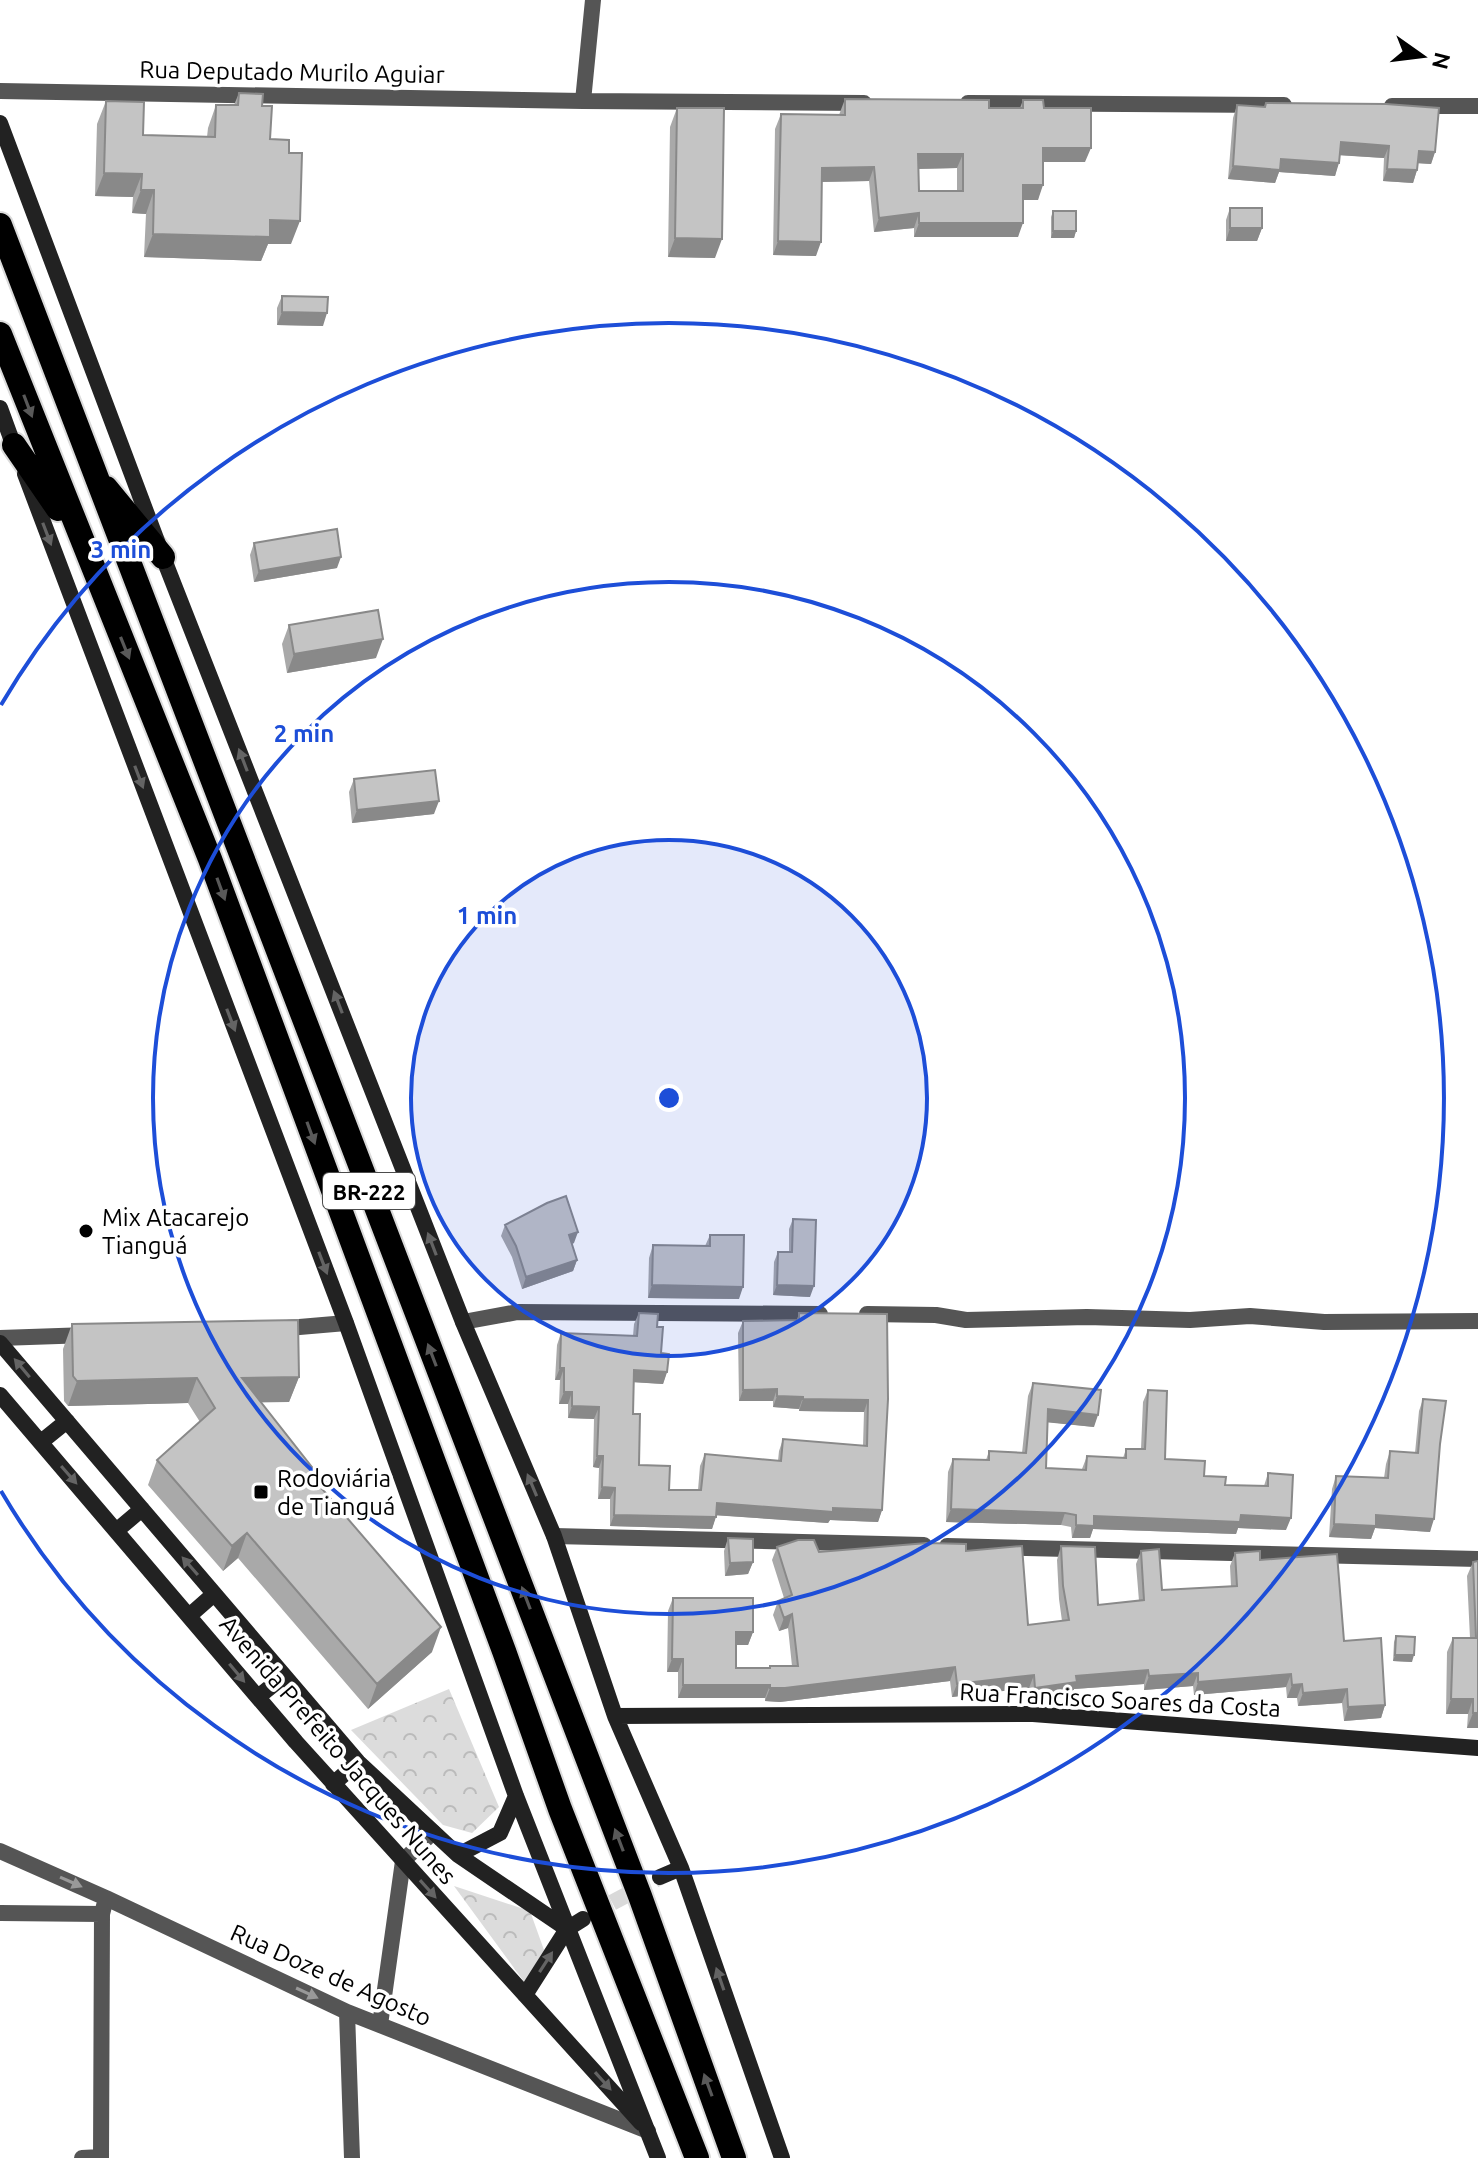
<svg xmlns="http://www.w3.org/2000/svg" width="1478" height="2158" viewBox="0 0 1478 2158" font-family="Ubuntu,sans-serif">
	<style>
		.park { fill: url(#park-crowns) }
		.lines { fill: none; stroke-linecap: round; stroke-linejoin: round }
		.secondary-tunnel { stroke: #d9d9d9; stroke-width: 16; stroke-dasharray: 16 8; stroke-linecap: butt }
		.highway-casing { stroke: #dbdbdb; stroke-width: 28 }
		.street { stroke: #555; stroke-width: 16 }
		.secondary { stroke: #222; stroke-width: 16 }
		.highway { stroke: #000; stroke-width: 24 }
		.wall { fill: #a9a9a9; fill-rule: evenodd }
		.shaded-wall { fill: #898989 }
		.building { fill: #c4c4c4; stroke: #898989; stroke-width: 2; fill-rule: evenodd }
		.oneway { fill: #595959 }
		.oneway2 { fill: #646464 }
		.oneway3 { fill: #999 }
		.ring { fill: none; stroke: #1d4ed8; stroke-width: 4 }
		.poi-dot { fill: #000; stroke: #fff; stroke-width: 3 }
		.labels { text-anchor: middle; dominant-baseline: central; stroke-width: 7; stroke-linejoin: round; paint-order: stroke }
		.shield { fill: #fff; stroke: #4c4c4c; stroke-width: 2 }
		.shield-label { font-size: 22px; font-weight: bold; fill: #000 }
		.street-label { font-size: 24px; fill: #000; stroke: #fff }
		.poi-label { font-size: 24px; fill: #000; stroke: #fff; text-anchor: start }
		.centre { fill: #1d4ed8; stroke: #fff; stroke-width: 4 }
		.ring-label { font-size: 24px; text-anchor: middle; font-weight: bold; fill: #1d4ed8; stroke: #fff; stroke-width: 7; stroke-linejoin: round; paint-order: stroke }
	</style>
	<defs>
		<pattern id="park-crowns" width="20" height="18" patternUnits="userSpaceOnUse" patternTransform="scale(2)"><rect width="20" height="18" fill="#dcdcdc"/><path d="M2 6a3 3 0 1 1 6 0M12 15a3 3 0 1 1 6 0" fill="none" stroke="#bbb"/></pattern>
	</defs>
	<rect width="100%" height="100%" fill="#fff"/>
	<!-- park -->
	<path class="park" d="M449,1689L499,1807L472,1833L443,1825L351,1730Z
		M454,1886L530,1911L544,1950L525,1983Z"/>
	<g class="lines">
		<!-- secondary-tunnel -->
		<path class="secondary-tunnel" d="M591,1914L660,1877"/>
		<!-- highway casing -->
		<g class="highway-casing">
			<path id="highway" d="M0,225L640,1896L734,2158
				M0,334L210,859L504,1651L560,1809L697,2158
				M14,445L58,509
				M106,488L163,557"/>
		</g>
		<!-- street -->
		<path class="street" d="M0,91L583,101L864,103
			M583,101L593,0
			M968,103L1284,105
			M1392,106H1478
			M867,1314L936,1315L966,1320L1087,1317L1190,1320L1250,1316L1324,1322L1478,1321
			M463,1322L518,1312L820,1314
			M276,1329L346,1323
			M0,1338L88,1335
			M554,1536L924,1545
			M947,1546L1478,1559
			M0,1851L106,1898L347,2012L648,2131
			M0,1913L102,1914
			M347,2012L352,2158
			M380,2025L403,1861L433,1832
			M82,2158L101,2157
			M101,2158L102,1914L106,1898"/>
		<!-- secondary -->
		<path class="secondary" d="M0,123L163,557L463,1322L554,1536L615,1716L681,1868L782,2158
			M0,408L16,452
			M25,474L346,1323L516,1796L658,2158
			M0,1343L358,1762L458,1855L567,1929
			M0,1395L296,1742L641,2123
			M41,1442L67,1421
			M116,1531L142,1509
			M189,1616L214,1594
			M258,1697L284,1676
			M615,1716L1033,1714L1478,1748
			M333,1784L358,1762
			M458,1855L500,1833L516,1796
			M660,1877L681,1868
			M525,1995L567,1929L583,1919"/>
		<!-- highway -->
		<use href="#highway" class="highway"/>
	</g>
	<!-- wall -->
	<path class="wall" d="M239,93L262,106L270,139L291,244H268L261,261L144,257L146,214L132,213L133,197L95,196L97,124L106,101L143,135L207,137L208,128L216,105H234Z
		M845,99L989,108H1020L1023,100L1044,108L1085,162H1043L1038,200H1023L1018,237H914V228L874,232L869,181L822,182L816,256L773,255L775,129L781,114L839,115ZM957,168V191H919V169Z
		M1266,103L1435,152L1431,164L1418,163L1417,170L1413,183L1383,181L1384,158L1340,155L1335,176L1279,172L1275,183L1228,179L1233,118L1237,105L1264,107Z
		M677,108L715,258L668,257L670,127Z
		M1230,208L1262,228L1257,241H1226V220Z
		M1053,211L1076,231L1074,238H1051V217Z
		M282,296L323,326L277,325V308Z
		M254,543L337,568L254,582L250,555Z
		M289,625L376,658L287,673L282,644Z
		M354,779L434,814L352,823L349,792Z
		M793,1219L810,1297L773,1295L774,1262L778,1252H789V1229Z
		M505,1225L574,1243L572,1244L577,1260L573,1271L522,1289L512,1257L501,1236Z
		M710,1235L739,1299L648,1298L649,1258L653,1245L705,1246Z
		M639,1313L657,1327L661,1353L667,1372L663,1384L634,1382L633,1414L639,1465L669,1490H698L700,1466L705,1454L778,1461L779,1451L783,1439L863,1446L864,1412L799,1411V1409L773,1407V1401H739L738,1333L743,1321L797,1320L799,1313L887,1314L882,1510L878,1522L830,1520L828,1523L716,1515L712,1529L610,1526V1499H598L599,1468L593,1467L594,1419L568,1418V1404H559L560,1380H555L557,1345L561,1333L633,1336L634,1324Z
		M72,1324L299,1377L289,1402H261L315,1471L313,1478L432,1652L368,1709L238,1558L223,1571L148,1485L157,1460L200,1422L188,1403L68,1406L64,1401L63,1349Z
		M1033,1383L1094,1427L1048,1422L1046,1468L1082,1469L1087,1456L1123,1458L1126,1449H1141L1143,1402L1148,1390L1165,1459L1225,1485L1264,1486L1268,1473L1286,1530L1238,1528L1236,1534L1093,1529L1090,1538H1072L1071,1527L1061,1525L946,1522L948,1472L953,1459L986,1460L989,1451L1022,1453L1028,1396Z
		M1423,1399L1440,1444L1430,1532L1375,1528L1371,1539L1329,1537L1332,1489L1336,1476L1384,1478L1386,1464L1390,1451L1415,1453L1419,1411Z
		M728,1538L753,1562L748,1574L725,1576L724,1551Z
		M1061,1546L1098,1605L1139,1601L1136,1564L1141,1551L1162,1590L1231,1586L1230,1566L1235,1553L1260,1560L1344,1641L1385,1705L1381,1718L1344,1721L1342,1703L1298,1706L1297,1698H1287L1286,1687L1194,1695L1193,1686L1144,1690V1684L1074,1689L1072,1696L1030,1701L1029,1688L952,1697L950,1681L780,1702L765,1701V1698H678V1672H667L668,1611L673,1598L753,1632L748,1645H736V1668H769L770,1666H792L788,1628L779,1631L773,1615L778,1601L784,1598L772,1560L777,1547L819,1552L966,1551L1028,1625L1062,1621L1059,1599L1057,1560Z
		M1478,1561V1728H1467L1468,1714H1446L1447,1652L1453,1638H1470L1467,1576L1473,1562Z
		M1396,1636L1412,1662L1393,1661L1394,1642Z"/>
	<!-- shaded-wall -->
	<path class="shaded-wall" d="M1341,142L1389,146L1384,158L1336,155Z
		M1043,148H1091L1085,162H1038Z
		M1419,151L1435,152L1431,164L1414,163Z
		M918,154H963L957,168L913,169Z
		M1281,159L1339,163L1335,176L1279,172L1275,183L1228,179L1233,166Z
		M874,167L869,181L817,182L822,168Z
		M1387,169L1417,170L1413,183L1383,181Z
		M104,173L142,174L133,197L95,196Z
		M1023,185H1043L1038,200H1018Z
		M141,190H154L146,214L132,213Z
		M919,213L914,228L874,232L879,218Z
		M270,220L300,221L291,244H268L261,261L144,257L153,234Z
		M919,223H1023L1018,237H914Z
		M1230,228H1262L1257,241H1226Z
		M1053,231H1076L1074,238H1051Z
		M675,238L722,239L715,258L668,257Z
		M778,241L821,242L816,256L773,255Z
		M282,312L327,313L323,326L277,325Z
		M341,557L337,568L254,582L259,571Z
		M383,639L376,658L287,673L294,654Z
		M439,801L434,814L352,823L357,810Z
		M578,1232L574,1243L565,1246L569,1235Z
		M577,1260L573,1271L522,1289L526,1277Z
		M652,1285L743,1287L739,1299L648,1298Z
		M777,1285L814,1286L810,1297L773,1295Z
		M560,1368H564L560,1380H555Z
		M634,1370L667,1372L663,1384L630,1382Z
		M299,1377L289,1402L232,1403L242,1378Z
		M197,1378L188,1403L68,1406L77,1381Z
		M777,1389L773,1401H739L743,1390Z
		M564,1392H572L568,1404H559Z
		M777,1396L803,1397L799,1409L773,1407Z
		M803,1399L868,1400L864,1412L799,1411Z
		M572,1406L599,1407L594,1419L568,1418Z
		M1048,1409L1098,1415L1094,1427L1044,1422Z
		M597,1456H603L599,1468L593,1467Z
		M602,1487L615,1488L610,1499H598Z
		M717,1503L882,1510L878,1522L830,1520L828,1523L712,1515Z
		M951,1509L1065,1513L1061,1525L946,1522Z
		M614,1515L716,1517L712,1529L610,1526Z
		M1241,1515L1291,1518L1286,1530L1238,1528L1236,1534L1093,1529L1090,1538H1072L1076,1525L1094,1516Z
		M1376,1515L1434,1519L1430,1532L1375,1528L1371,1539L1329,1537L1334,1524Z
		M247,1533L238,1558L223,1571L232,1546Z
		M753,1562L748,1574L725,1576L730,1563Z
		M792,1614L788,1628L779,1631L784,1618Z
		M441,1627L432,1652L368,1709L377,1684Z
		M736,1632H753L748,1645H731Z
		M1395,1655H1414L1412,1662L1393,1661Z
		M672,1659H683L678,1672H667Z
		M955,1667L950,1681L780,1702L765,1701L770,1688Z
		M1148,1670L1144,1684L1074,1689L1072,1696L1030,1701L1035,1688L1076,1676Z
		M1198,1673L1193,1686L1144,1690L1149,1676Z
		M1291,1674L1286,1687L1194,1695L1198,1682Z
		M1034,1675L1029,1688L952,1697L957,1684Z
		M1302,1684L1297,1698H1287L1292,1685Z
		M683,1685H770L765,1698H678Z
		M1347,1689L1342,1703L1298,1706L1303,1693Z
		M1451,1699H1473L1468,1714H1446Z
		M1385,1705L1381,1718L1344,1721L1348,1707Z
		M1473,1713H1478V1728H1467Z"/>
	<!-- building -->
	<path class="building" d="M239,93L263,94L262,106H272L270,139L289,140V153H302L300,221L270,220V237L153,234L154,190H141L142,174L104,173L106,101L144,102L143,135L215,137L216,105H238Z
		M845,99L989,100V108H1023V100H1043L1044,108H1091V148H1043V185H1023V223H919V213L879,218L874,167L822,168L821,242L778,241L781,114L845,115ZM918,154H963V191H919Z
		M1266,103L1386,104L1439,108L1435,152L1419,151L1417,170L1387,169L1389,146L1341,142L1339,163L1281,159L1280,170L1233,166L1237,105L1265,107Z
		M677,108H724L722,239L675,238Z
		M1230,208H1262V228H1230Z
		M1053,211H1076V231H1053Z
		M282,296L328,297L327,313L282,312Z
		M337,529L341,557L259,571L254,543Z
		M378,610L383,639L294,654L289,625Z
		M435,770L439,801L357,810L354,779Z
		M566,1196L578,1232L569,1235L577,1260L526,1277L516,1246L505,1225L547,1203Z
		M793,1219L816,1220L814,1286L777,1285L778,1252H792Z
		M710,1235H744L743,1287L652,1285L653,1245L710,1246Z
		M639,1313L658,1314L657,1327H663L661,1353L669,1354L667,1372L634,1370L633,1414H640L639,1465L670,1466L669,1490H701L705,1454L781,1461L783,1439L867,1446L868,1400L803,1399V1397L777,1396V1389L743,1390V1321L799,1320V1313L887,1314L888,1399L882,1510L833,1508V1512L717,1503L716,1517L614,1515L615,1488L602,1487L603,1456H597L599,1407L572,1406V1392H564V1368H560L561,1333L637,1336Z
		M298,1320L299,1377L242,1378L315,1471L311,1476L441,1627L377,1684L247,1533L232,1546L157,1460L215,1408L197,1378L77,1381L73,1376L72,1324Z
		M1033,1383L1101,1390L1098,1415L1048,1409L1046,1468L1086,1470L1087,1456L1126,1458V1449H1145L1148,1390L1167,1391L1165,1459L1205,1461L1204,1476L1226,1477L1225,1485L1268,1486V1473L1293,1475L1291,1518L1241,1515L1240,1522L1094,1516V1526L1076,1525V1515L1065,1513L951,1509L953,1459L989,1460V1451L1026,1453Z
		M1423,1399L1446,1401L1440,1444L1434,1519L1376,1515V1526L1334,1524L1336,1476L1388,1478L1390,1451L1418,1453Z
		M728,1538L753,1539V1562L730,1563Z
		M798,1540H814L819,1552L927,1543L966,1544V1551L1022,1546L1028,1625L1069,1620L1063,1586L1061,1546L1095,1547L1098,1605L1144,1600L1141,1551L1159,1549L1162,1590L1237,1586L1235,1553L1260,1551V1560L1337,1554L1344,1641L1381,1638L1385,1705L1348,1707L1347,1689L1303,1693L1302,1684L1292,1685L1291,1674L1198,1682V1673L1149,1676L1148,1670L1076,1676L1077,1682L1035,1688L1034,1675L957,1684L955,1667L785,1688H770V1685H683V1659H672L673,1598H753V1632H736V1668H770V1666H798L792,1614L784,1618L778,1601L792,1595L777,1547Z
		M1478,1561V1713H1473V1699H1451L1453,1638H1476L1473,1562Z
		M1396,1636L1415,1637L1414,1655H1395Z"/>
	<!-- one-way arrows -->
	<defs><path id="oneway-solid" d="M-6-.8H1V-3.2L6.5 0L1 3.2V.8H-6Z" transform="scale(2)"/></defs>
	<g class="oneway">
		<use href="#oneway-solid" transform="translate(28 406) rotate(69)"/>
		<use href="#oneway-solid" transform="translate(125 648) rotate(68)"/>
		<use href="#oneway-solid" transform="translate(221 889) rotate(70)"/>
		<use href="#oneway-solid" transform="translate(311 1133) rotate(70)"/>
		<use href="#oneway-solid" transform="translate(432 1355) rotate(-111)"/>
		<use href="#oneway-solid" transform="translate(526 1598) rotate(-111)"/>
		<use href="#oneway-solid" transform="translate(619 1840) rotate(-111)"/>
		<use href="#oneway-solid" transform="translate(708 2085) rotate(-110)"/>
	</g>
	<g class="oneway2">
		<use href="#oneway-solid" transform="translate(47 534) rotate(69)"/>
		<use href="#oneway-solid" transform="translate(243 760) rotate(-111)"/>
		<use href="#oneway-solid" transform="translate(139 777) rotate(69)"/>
		<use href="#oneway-solid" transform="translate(338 1002) rotate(-111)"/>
		<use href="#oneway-solid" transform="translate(231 1020) rotate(69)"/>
		<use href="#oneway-solid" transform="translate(432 1244) rotate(-111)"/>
		<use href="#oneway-solid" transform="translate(323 1263) rotate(69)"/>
		<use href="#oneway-solid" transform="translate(22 1368) rotate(-130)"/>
		<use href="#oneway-solid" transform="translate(69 1475) rotate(49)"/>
		<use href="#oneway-solid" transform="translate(532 1485) rotate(-113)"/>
		<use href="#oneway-solid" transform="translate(190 1566) rotate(-131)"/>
		<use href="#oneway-solid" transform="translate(237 1673) rotate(50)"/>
		<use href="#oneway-solid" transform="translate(428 1889) rotate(48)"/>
		<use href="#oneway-solid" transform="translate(546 1962) rotate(-57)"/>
		<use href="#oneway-solid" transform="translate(720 1979) rotate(-109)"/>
		<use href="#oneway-solid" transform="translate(603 2081) rotate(48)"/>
	</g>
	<g class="oneway3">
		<use href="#oneway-solid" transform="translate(71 1882) rotate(24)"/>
		<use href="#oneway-solid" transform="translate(307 1993) rotate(25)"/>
	</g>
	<!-- distance rings -->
	<circle cx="669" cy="1098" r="258" fill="#1d4ed8" fill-opacity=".12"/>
	<g class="ring">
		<circle cx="669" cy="1098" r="258"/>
		<circle cx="669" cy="1098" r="516"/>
		<path d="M1 705A775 775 0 1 1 1 1491"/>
	</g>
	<!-- markers -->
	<g class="poi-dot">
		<circle cx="86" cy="1231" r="8"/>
		<rect x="253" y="1484" width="16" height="16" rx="4"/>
	</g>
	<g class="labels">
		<!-- shield labels -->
		<rect class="shield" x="323" y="1173" width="92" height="36" rx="6"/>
		<g class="shield-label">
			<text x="369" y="1191">BR-222</text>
		</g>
		<!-- street labels -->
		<g class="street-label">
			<text transform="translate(292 72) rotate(1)">Rua Deputado Murilo Aguiar</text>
			<text transform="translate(1120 1700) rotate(3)">Rua Francisco Soares da Costa</text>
			<text transform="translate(338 1750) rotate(49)">Avenida Prefeito Jacques Nunes</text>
			<text transform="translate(331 1975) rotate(24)">Rua Doze de Agosto</text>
		</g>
		<!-- poi labels -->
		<g class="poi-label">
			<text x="102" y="1217">Mix Atacarejo<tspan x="102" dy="28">Tianguá</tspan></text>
			<text x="277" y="1478">Rodoviária<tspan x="277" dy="28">de Tianguá</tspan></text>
		</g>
	</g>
	<circle cx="669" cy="1098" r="12" class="centre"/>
	<g class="ring-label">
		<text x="121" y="558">3 min</text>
		<text x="304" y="742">2 min</text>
		<text x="487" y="924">1 min</text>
	</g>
	<!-- north arrow -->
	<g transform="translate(1422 56) rotate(104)" stroke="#ffffff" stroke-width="6" paint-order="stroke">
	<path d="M0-6L14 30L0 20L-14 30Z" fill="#000000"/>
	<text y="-12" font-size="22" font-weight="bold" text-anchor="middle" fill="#000000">N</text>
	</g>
</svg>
